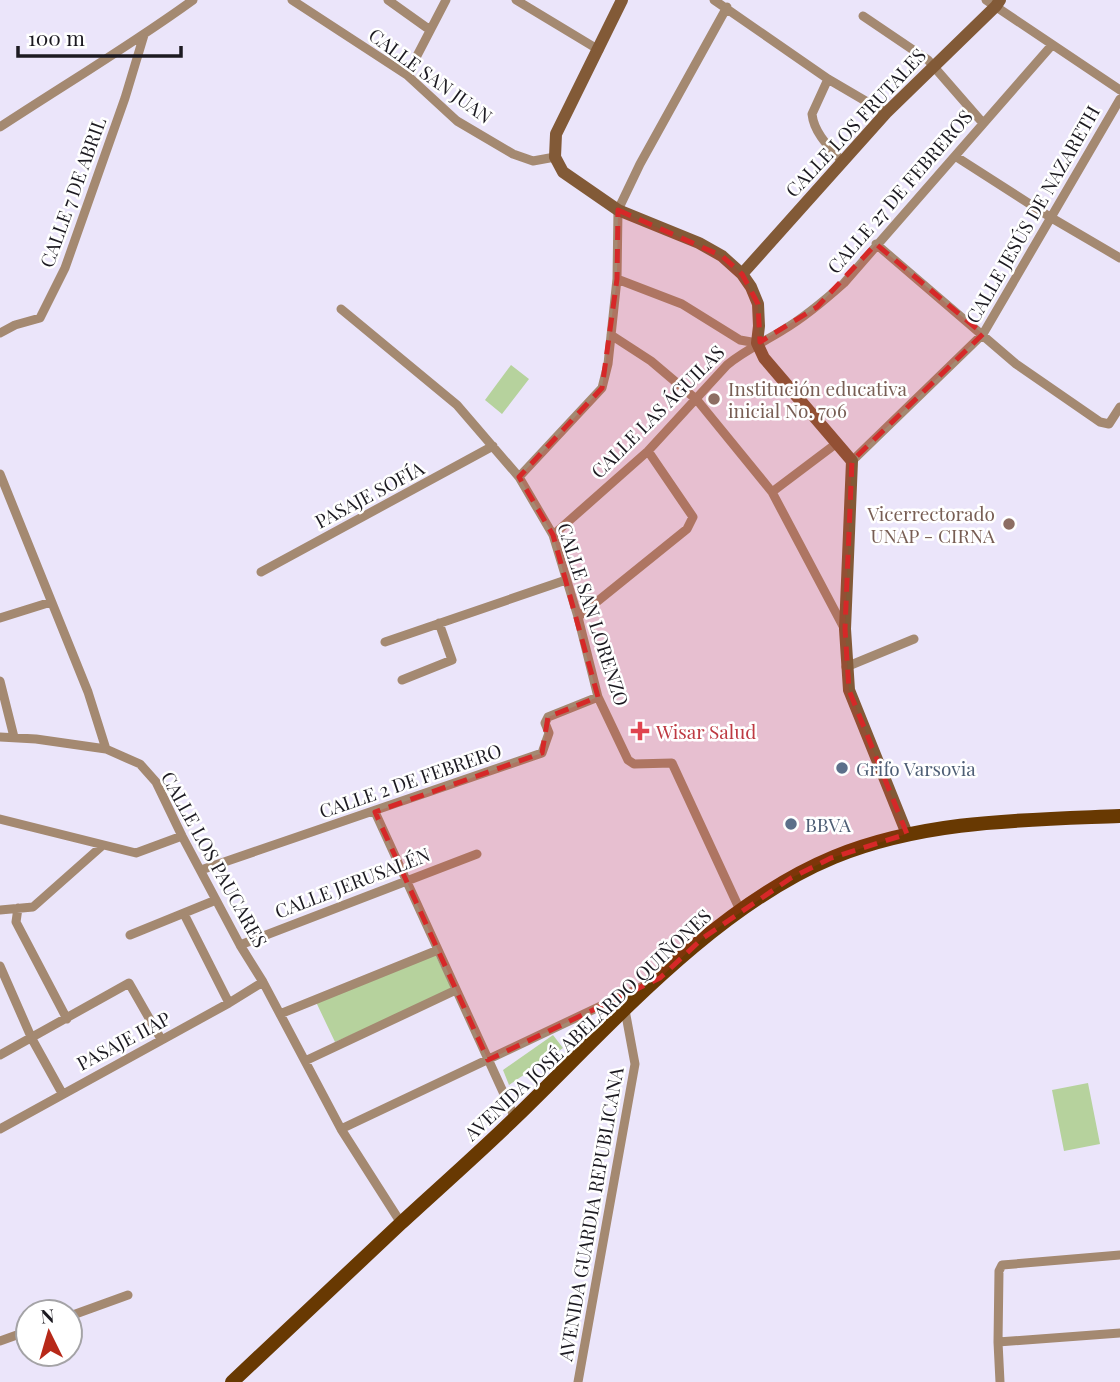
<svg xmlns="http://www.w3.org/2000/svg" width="1120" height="1382" viewBox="0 0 1120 1382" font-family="'Playfair Display',serif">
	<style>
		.green { fill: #b6d29d }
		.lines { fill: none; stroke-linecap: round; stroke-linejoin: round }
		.street { stroke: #a48971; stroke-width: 9 }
		.secondary { stroke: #825a37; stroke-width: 12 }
		.primary { stroke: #683902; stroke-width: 14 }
		.marked { fill: #d62828; fill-opacity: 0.2; stroke: #d62828; stroke-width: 5; stroke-dasharray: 14 9; stroke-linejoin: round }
		.education-dot { fill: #8d6e63; stroke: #fff; stroke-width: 2.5 }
		.health-dot { fill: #e0444e; stroke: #fff; stroke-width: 2.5 }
		.service-dot { fill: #5c6f8a; stroke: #fff; stroke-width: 2.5 }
		.labels { text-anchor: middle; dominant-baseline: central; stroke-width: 5; stroke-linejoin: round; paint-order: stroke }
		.street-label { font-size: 19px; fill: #1c1a21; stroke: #fff }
		.education-label { font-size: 19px; fill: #785e54; stroke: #fff; text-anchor: start }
		.health-label { font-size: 19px; fill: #be3a42; stroke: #fff; text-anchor: start }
		.service-label { font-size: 19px; fill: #4e5e75; stroke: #fff; text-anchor: start }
	</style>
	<rect width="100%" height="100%" fill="#ebe5fa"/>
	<!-- green -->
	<path class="green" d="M511,365L529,379L502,414L485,400Z
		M435,954L453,991L335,1042L316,1002Z
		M553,1035L563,1048L509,1085L503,1070Z
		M1088,1083L1100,1144L1064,1151L1052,1090Z"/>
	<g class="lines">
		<!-- street -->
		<path class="street" d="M292,0L407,75L457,121L513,154L533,161L555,157
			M388,0L430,30
			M516,0L599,50
			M714,0L828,79L886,113
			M986,0L1120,90
			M863,16L928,60L982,122
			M407,75L446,0
			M828,79L812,114C814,133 829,147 842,161
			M0,127C64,85 131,45 193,0
			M955,156L1050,217L1120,258
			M876,244L1016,364L1100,422L1109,424L1120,407
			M617,279L682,304L740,340L757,343
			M341,309L457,405L519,477L553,535L578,617L598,697L628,760L634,764L672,763L740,910
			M0,333L15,325L40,318L65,268L125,98L144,35
			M611,335L651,361L697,400L772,492L844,628
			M852,461L983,334L1120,99
			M0,474L88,692L106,749
			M519,477L602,388L608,364L617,279L618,210L640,164L727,7
			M772,492L837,443
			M553,535L648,451L727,365C745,350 764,342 783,330C805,317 825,300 844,283L1052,45
			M261,572L493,446
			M578,617L687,529L693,517L648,451
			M0,618L51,602
			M385,642L566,580
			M846,667L914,639
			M402,680L452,660L439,623
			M0,681L14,737
			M0,737L36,739L106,749L140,764L156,782L182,836L240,945L263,982L341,1129L401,1223
			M375,812L515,1118
			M0,819L136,853L182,836
			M201,870L542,753L549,733L545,723L548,717L598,697
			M18,908L16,922L67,1019
			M0,910L33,907L103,845
			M184,914L229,1003
			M130,935L216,900
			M240,945L477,854
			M0,966L32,1039L62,1093
			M280,1014L438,950
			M0,1055L129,983L161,1039
			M305,1061L456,990
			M0,1129L229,1003L263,982
			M341,1129L643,986
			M70,1316L128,1295
			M0,1341L28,1331
			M998,1342L1120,1333
			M578,1382L635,1064L625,1010
			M1000,1382L998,1342L999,1271L1002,1265L1120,1255"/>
		<!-- secondary -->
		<path class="secondary" d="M622,0L556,134L555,157L563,172L618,210L699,243L722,256L742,274L751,287L758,304L759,326L757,343L764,358L852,461L845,629L849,690L907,834
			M742,274L886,113L996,6L1000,0"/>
		<!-- primary -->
		<path class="primary" d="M232,1382C288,1330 344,1277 400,1224C439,1188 479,1153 517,1116C610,1026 713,907 834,857C924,820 1024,820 1120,816"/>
	</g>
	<!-- marked area -->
	<path class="marked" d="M618,210L722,256L742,274L758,304L760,342L817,307L876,244L983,334L852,461L845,629L849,690L907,834L831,858L791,878L703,938L660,978L488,1060L375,812L542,753L548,717L598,697L553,535L519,477L602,388L617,279Z"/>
	<!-- markers -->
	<g class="education-dot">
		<circle cx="714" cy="399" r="7"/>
		<circle cx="1009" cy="524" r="7"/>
	</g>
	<path class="health-dot" d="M636.5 720.5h7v7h7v7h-7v7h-7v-7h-7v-7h7z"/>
	<g class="service-dot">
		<circle cx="842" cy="768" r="7"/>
		<circle cx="791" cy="824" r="7"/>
	</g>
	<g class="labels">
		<!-- street labels -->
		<g class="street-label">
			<text transform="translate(431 75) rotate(36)">CALLE SAN JUAN</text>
			<text transform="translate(855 122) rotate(-47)">CALLE LOS FRUTALES</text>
			<text transform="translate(899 191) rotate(-49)">CALLE 27 DE FEBREROS</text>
			<text transform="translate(72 192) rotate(-70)">CALLE 7 DE ABRIL</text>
			<text transform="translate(1032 214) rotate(-60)">CALLE JESÚS DE NAZARETH</text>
			<text transform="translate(657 411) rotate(-45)">CALLE LAS ÁGUILAS</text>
			<text transform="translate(369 494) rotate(-28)">PASAJE SOFÍA</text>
			<text transform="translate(594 614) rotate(72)">CALLE SAN LORENZO</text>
			<text transform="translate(410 780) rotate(-19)">CALLE 2 DE FEBRERO</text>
			<text transform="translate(215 859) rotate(61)">CALLE LOS PAUCARES</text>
			<text transform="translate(352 882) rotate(-21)">CALLE JERUSALÉN</text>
			<text transform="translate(587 1024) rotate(-43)">AVENIDA JOSÉ ABELARDO QUIÑONES</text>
			<text transform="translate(123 1040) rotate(-28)">PASAJE IIAP</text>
			<text transform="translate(590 1214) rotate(-80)">AVENIDA GUARDIA REPUBLICANA</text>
		</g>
		<!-- education labels -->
		<g class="education-label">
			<text x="728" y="388">Institución educativa<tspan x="728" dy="22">inicial No. 706</tspan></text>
			<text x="995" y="513" text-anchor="end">Vicerrectorado<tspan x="995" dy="22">UNAP - CIRNA</tspan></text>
		</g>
		<!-- health labels -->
		<g class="health-label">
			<text x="656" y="731">Wisar Salud</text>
		</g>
		<!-- service labels -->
		<g class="service-label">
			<text x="856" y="768">Grifo Varsovia</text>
			<text x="805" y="824">BBVA</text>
		</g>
	</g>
	<!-- north arrow -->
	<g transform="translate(49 1333) rotate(355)"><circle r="33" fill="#ffffff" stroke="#a4a3a6" stroke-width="2"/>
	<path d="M0-5L12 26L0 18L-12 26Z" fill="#b72919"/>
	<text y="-10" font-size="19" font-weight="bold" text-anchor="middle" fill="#1c1a21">N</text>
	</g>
	<!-- scale -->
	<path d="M18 46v10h163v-10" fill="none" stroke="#1c1a21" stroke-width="3.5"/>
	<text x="28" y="46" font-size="21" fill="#1c1a21" stroke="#ffffff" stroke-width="5" paint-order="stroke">100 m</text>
</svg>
